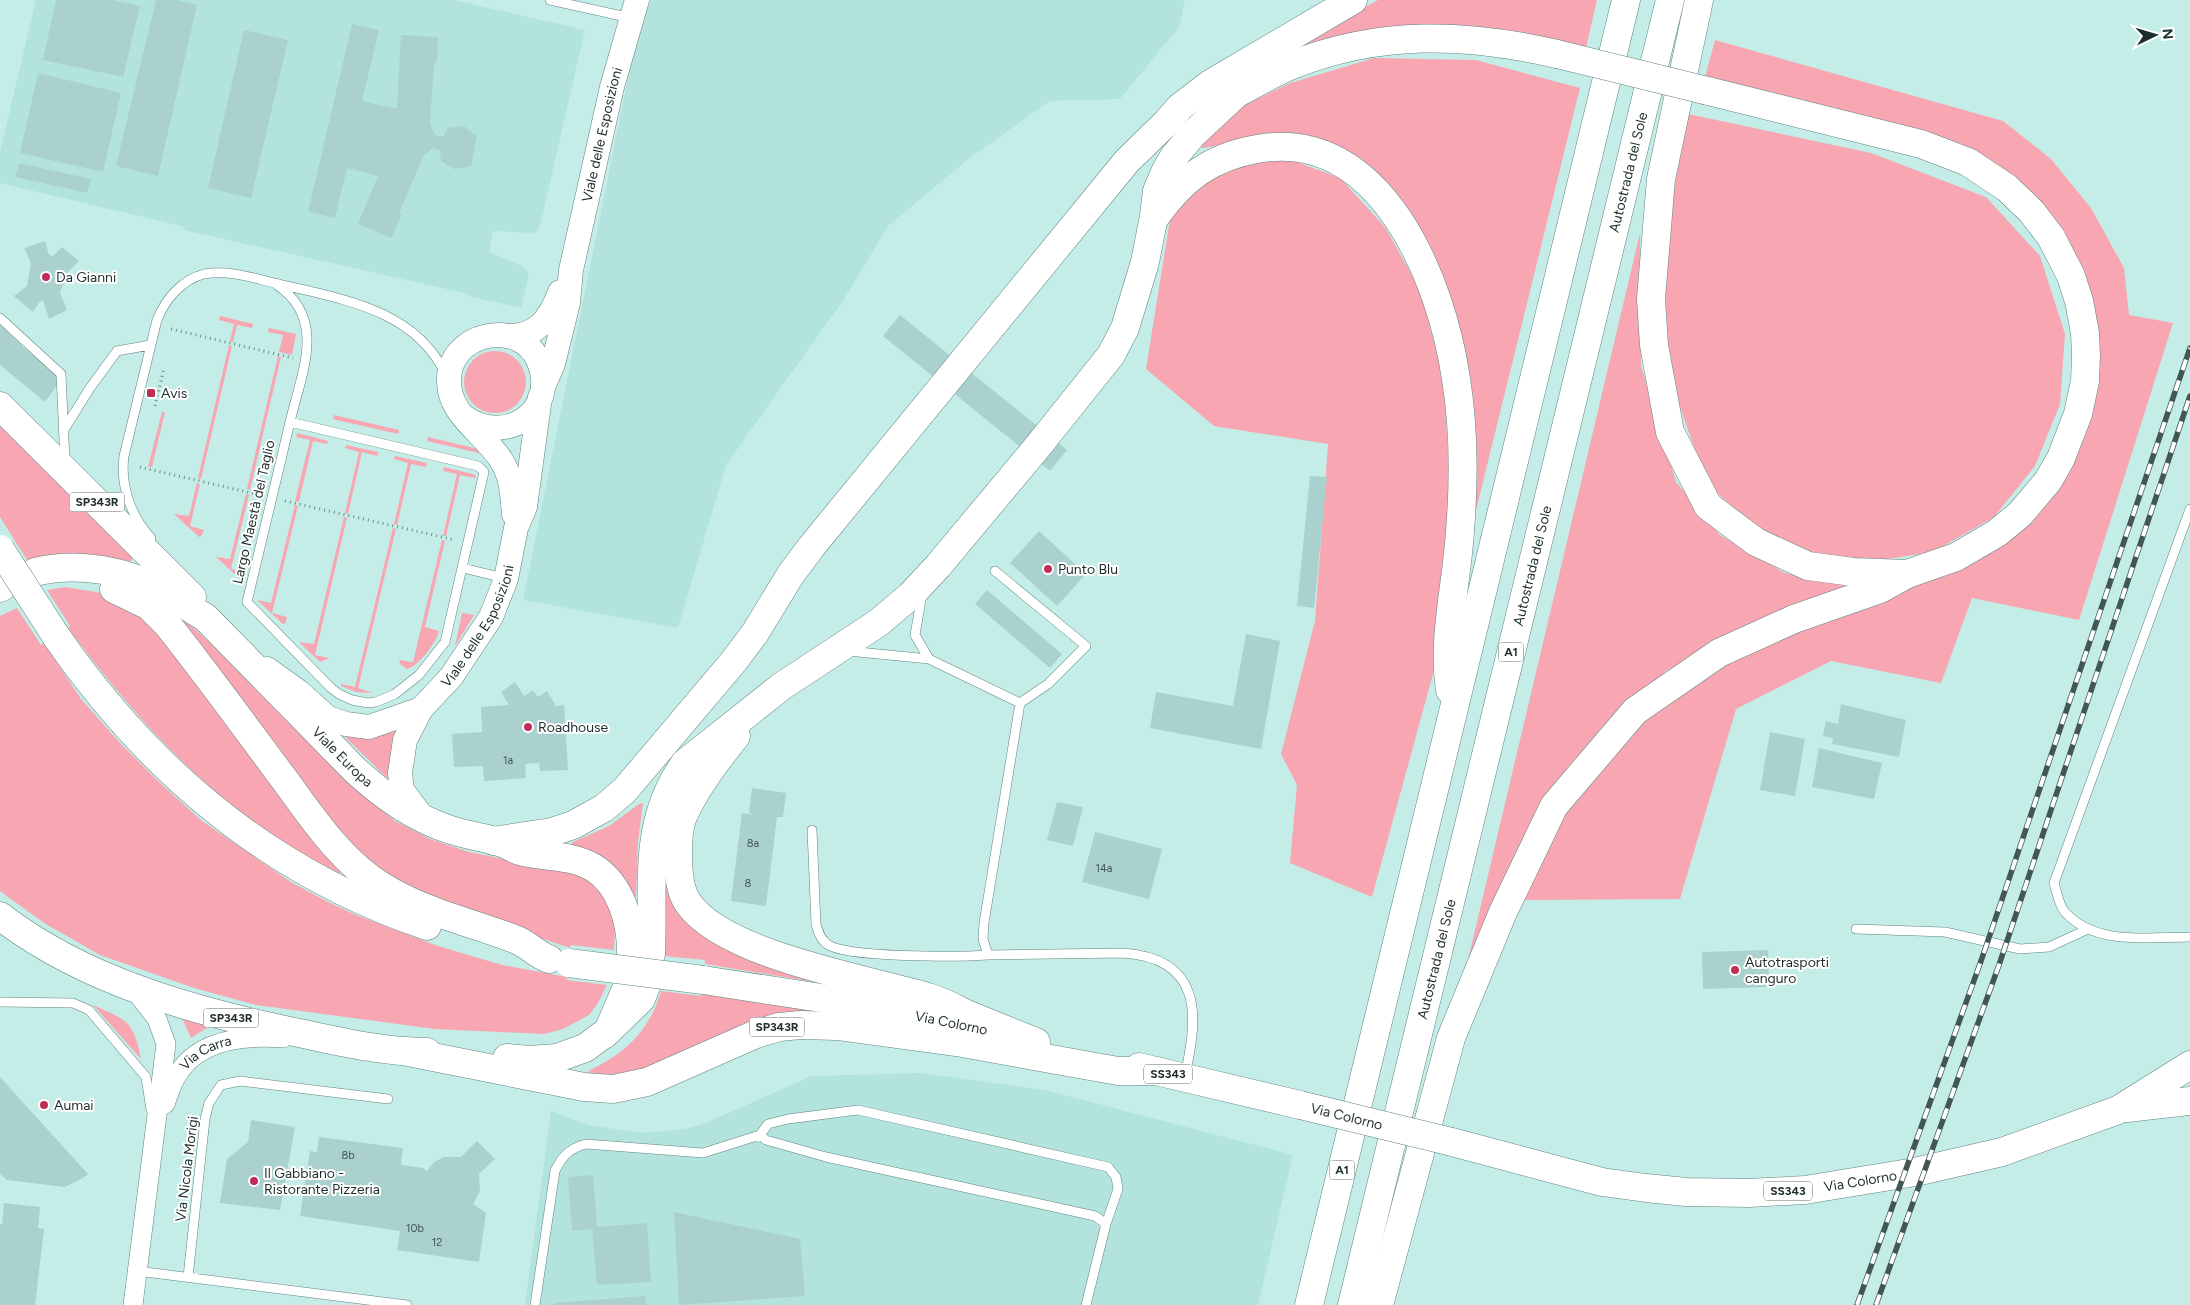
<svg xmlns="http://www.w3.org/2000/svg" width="2190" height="1305" viewBox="0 0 2190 1305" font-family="Figtree,sans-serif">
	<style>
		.built { fill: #b2e3dd }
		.green { fill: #f7a6b2 }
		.building { fill: #aad1cd }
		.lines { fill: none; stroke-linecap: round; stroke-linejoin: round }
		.service-casing { stroke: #5f8480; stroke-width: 10 }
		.minor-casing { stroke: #5f8480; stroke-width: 20 }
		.tertiary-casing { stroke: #5f8480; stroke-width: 25 }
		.primary-casing { stroke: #5f8480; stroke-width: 29 }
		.motorway-casing { stroke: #5f8480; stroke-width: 29 }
		.path { stroke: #6f8b87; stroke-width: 3; stroke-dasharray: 1 4; stroke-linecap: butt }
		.service { stroke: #fff; stroke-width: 9 }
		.minor { stroke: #fff; stroke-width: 19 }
		.tertiary { stroke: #fff; stroke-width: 24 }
		.primary { stroke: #fff; stroke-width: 28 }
		.motorway { stroke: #fff; stroke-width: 28 }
		.rail-casing { stroke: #425754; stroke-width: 5.5 }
		.rail { stroke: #fff; stroke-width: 4; stroke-dasharray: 11; stroke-linecap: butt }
		.primary-bridge-casing { stroke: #5f8480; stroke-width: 29; stroke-linecap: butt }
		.motorway-bridge-casing { stroke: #5f8480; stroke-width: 29; stroke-linecap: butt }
		.primary-bridge { stroke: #fff; stroke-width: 28 }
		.motorway-bridge { stroke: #fff; stroke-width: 28 }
		.poi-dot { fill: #be2e56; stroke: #fff; stroke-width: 2 }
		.labels { text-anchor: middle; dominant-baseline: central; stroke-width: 4; stroke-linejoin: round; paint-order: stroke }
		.number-label { font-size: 11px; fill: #415754 }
		.shield { fill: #fff; stroke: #626d6b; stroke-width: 1 }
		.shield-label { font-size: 12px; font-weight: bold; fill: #1e2e2c }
		.street-label { font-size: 14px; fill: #1e2e2c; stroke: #fff }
		.poi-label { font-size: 14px; fill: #1e2e2c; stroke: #fff; text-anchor: start }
	</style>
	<rect width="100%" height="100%" fill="#c5ede8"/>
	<!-- built -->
	<path class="built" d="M36,0H454L585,30L539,230L532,233L493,231L489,252L524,267L529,273L521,308L468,296L469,294L184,230L185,227L0,183V152Z
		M651,0H1185L1179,27L1120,99L1050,101L966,161L888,226L844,299L726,465L678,628L523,600L635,43Z
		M921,1073L1045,1090L1293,1155L1258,1305H525L551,1111L588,1125L642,1133L685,1129L703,1124L812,1076Z"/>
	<!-- green -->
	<path class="green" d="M1378,0H1597L1584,56L1492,35L1258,67Z
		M1715,40L2003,121L2051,159L2091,208L2124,268L2129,315L2173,323L2079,620L1972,598L1941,683L1831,661L1736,709L1680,899L1519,900L1564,807L1631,728L1721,662L1853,606L2058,479L2091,324L2004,176L1704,81Z
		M1374,58L1476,60L1580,88L1465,555L1461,354L1379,184L1265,138L1203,148L1196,144L1233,111L1290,83Z
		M1688,114L1871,153L1986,197L2040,256L2065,334L2060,404L2035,466L1994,517L1933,552L1861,563L1781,547L1707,485L1666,366L1665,237Z
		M1286,158L1340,178L1385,227L1422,293L1444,383L1450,488L1436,663L1372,897L1290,863L1297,785L1281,754L1315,621L1328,444L1214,426L1146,369L1171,213L1192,191L1234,165Z
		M1640,233L1641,366L1676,482L1720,535L1785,573L1845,585V591L1741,629L1666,671L1601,728L1536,813L1463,981Z
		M220,316L253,324L252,328L237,325L233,342L230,341L234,324L219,320Z
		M269,328L296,334L292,355L279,352L283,335L268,332Z
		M229,345L232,346L201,479L198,478Z
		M464 382a31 31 0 1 1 62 0a31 31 0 1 1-62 0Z
		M278,356L281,357L250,490L247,489Z
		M162,412H165L152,467H148Z
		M334,415L399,430L398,434L333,419Z
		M0,420L133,558L131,561C124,563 95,555 84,554C65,553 48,558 29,563L0,517Z
		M297,433L328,441L327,444L313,441L299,502L295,501L310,440L296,437Z
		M428,437L478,449L479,453L427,441Z
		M346,445L378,452L377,456L362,452L348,514L345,513L359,452L345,448Z
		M395,456L427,463L426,467L411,464L397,525L394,524L408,463L394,459Z
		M444,467L476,475L475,478L460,475L446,536H443L457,474L443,471Z
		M197,483L200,484L190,526L204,530L202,535L199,537L174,514L189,516Z
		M246,494L249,495L231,569L246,573L244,578L241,580L216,557L230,559Z
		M295,505L298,506L272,613L287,617L285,624H283L257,600L271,603Z
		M344,517L347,518L315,655L329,658L320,662L299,642L314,644Z
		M393,528L396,529L358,688L373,693L356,692L341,686V684L355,687Z
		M442,540L445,541L425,627L439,631C436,643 419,666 407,669L401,665L399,660L413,662Z
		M65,587L102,593L147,614L341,873C330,874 314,860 304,855C207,798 134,717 68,628L70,626L47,590Z
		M17,608L41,645L44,643L81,699L120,743L158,781L202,821L291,882L326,901L356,915L435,945L502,965L567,977V980L607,985L598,1003L589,1015L563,1029L544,1034L435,1029L256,1005L194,988L100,955L44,923L0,891V616Z
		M177,613L208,641L349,784L395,821L430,839L469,852L504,859L582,871L609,900L615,927L614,950L571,945L570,948L433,902L360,858L185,631Z
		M462,613L474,615L455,646Z
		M398,726L388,779L345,737Z
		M643,803L638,841L636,896L634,898L571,845L573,842L609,826L639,804Z
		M667,867L675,893L839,986L705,964V960L664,956Z
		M661,991L701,996L702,993L829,1013L671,1061L615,1076L588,1074L590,1070C626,1053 650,1030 661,991Z
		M93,1005C127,1020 134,1021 141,1059Z
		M180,1014L213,1024L191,1038Z"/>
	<!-- building -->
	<path class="building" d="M56,0H113L140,6L123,77L43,60Z
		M156,0H176L197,5L158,176L116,166Z
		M352,24L379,30L362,101L397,109L401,35L438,37L437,63H434L430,123L435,135L443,137L448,128L464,126L477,136L471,166L454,169L441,161L440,150L432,148L423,157L399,213L402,214L391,238L358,224L378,176L347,168L335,218L308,212Z
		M244,30L288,40L251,198L208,188Z
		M38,73L121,93L103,172L20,153Z
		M19,163L91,179L87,193L15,177Z
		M45,241L49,255L53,256L62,247L79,261L68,272L60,293L67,310L49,319L43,300L40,301L33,312L14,296L27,286L31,263L24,248Z
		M900,315L1067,450L1050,471L883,336Z
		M0,325L24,348L62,378L45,402L0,365Z
		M1310,476L1327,477L1314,608L1297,606Z
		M1039,531L1086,574L1057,606L1010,563Z
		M987,590L1062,654L1050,668L975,604Z
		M1246,634L1280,641L1261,749L1150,728L1156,692L1233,706Z
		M515,682L524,696L533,690L538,697L547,691L556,706L564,705L568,770L540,771L539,763L525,764L526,778L484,781L483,766L454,767L452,734L482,732L481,707L509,705L501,692Z
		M1841,704L1906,720L1899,757L1832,744L1833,738L1823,736L1826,721L1838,724Z
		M1770,732L1805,739L1795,796L1760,790Z
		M1819,748L1882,763L1874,799L1812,787Z
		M752,788L786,793L783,817H777L766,906L731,901L742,813L755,815L749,813Z
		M1057,802L1083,807L1073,846L1047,840Z
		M1095,832L1162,849L1149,899L1082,882Z
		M1768,950L1769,987L1703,989L1702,952Z
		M0,1077L88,1174L83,1178L65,1187L7,1180L0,1174Z
		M251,1120L295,1127L280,1210L220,1203L227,1159L248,1142Z
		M319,1137L403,1148L401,1165L423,1168L427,1171L434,1162L444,1157H461L477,1141L495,1159L479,1174L480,1191L473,1204L486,1213L479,1262L397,1250L400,1231L300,1216L310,1151L317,1152Z
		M593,1175L597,1227L647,1223L651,1282L597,1285L592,1229L572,1231L568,1177Z
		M4,1203L40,1207L38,1228L44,1229L35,1305H0V1224L2,1225Z
		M674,1212L800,1239L805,1296L679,1305Z
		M645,1296L646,1305H554V1303Z"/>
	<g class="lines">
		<!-- service casing -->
		<g class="service-casing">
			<path id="service" d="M550,0L631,18
				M277,285C328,319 301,374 290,422
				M0,318L61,374L65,461
				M290,422L478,466L484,472L445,642L419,675L395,694L376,702L368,703L352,700L339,694L331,688L247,602Z
				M65,428L90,388L117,351L150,345
				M2190,509L2054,883C2057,892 2059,906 2065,912C2095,946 2149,937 2190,937
				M151,538C131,517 120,485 124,456L157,320C165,300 181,280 204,274C229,269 256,279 279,284C341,299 414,309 445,373
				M463,568L504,578
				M995,571L1086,646L1048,684L1020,703L984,923L983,939L988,955L1124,953C1202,959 1199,1015 1185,1075
				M922,594L915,635L929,659
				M848,651L929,659L1020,703
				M812,830L816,924C818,931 820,939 827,944C845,958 961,957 988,955
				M1856,929L1945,932L2020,949L2049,947L2086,930
				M0,1002L73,1003L89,1010L146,1077L151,1110
				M137,1271L407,1305
				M188,1277L205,1119L209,1103L221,1085L240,1081L388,1099
				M535,1305L555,1171C562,1156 570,1148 586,1144L703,1153L760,1135
				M1086,1305L1106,1224L1118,1189L1116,1177L1108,1167L858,1110L788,1119L768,1124L760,1135L766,1140L826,1157L1095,1216L1106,1224"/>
		</g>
		<!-- minor casing -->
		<g class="minor-casing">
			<g id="minor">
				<path d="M133,988L157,1019L166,1044L133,1305"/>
				<path id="s1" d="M165,1104C168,1096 171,1086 175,1079C195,1039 243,1035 283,1038"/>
			</g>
		</g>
		<!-- tertiary casing -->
		<g class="tertiary-casing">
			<g id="tertiary">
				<path d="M507,336C538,337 550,318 560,292"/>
				<path id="s2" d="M543,387L553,364L568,303L571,270L612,87L637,0"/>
				<path d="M463,416C504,447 559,412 539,362C520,316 447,333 449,382C449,415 485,434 501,460C512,477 512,494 514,514"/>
				<path d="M267,669L299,692L328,718L346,724L369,727L421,709"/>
				<path id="s3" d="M422,817L402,790L400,773L405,740L421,709L451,677L491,617L506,579L516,528L525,507L540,397"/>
			</g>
		</g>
		<!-- primary casing -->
		<g class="primary-casing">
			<g id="primary">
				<path d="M0,406L192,597"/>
				<path id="s4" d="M35,572C79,561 127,571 166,592C179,600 191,610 205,617L355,770C382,795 412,817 448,829C465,835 482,837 499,842C507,844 513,849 520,851C545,858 572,854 594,868C621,885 631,922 631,952"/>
				<path d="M0,588L3,586"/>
				<path d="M114,589L149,606L167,624C207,674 245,727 284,779C312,817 339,859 380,885C422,912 471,922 517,940C529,945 537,955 549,959"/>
				<path d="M56,636C149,771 270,873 427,926"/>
				<path d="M0,916C84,981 196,1012 299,1033C341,1042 384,1052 427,1052"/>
				<path id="s5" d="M703,980L854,1003L988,1030"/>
				<path d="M408,1052L584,1087L613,1089L647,1082L756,1034L779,1027L800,1025L837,1026L962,1043L1118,1071H1156"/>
				<path d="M507,1058L529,1060L557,1058L585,1048L608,1031L627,987"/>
				<path d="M1139,1067L1300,1105"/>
				<path d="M2127,1108L2190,1101"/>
				<path id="s6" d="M1452,1142L1602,1182L1646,1188L1686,1192L1749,1193L1805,1190L1915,1172L2002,1152L2118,1110L2190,1065"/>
			</g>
		</g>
		<!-- motorway casing -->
		<g class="motorway-casing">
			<g id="motorway">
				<path d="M1699,0L1661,179L1651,299L1654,345L1670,432L1708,506L1756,542L1808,566L1853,572L1907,574"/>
				<path d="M1220,101C1245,91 1267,75 1292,65C1380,30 1466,33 1557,54"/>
				<path d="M1156,216C1183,178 1211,157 1257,149C1381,126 1442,281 1456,379C1464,428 1464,481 1460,531C1457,583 1442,638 1450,690"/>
				<path d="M736,736C717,760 697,786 684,814C678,826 678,842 678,855C678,870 679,890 688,903C725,956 869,979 931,998C944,1002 956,1009 969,1015C991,1024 1013,1033 1036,1042"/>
				<path d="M493,841L552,832L573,825L604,808L625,790L734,661L755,633L791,574L812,546L1127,161L1167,122L1180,107L1210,84L1353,0"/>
				<path d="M651,954C654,884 642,823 685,763L782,686L878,623L910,596L938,566L1039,445L1111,355L1125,328L1145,262L1154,216L1157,191L1166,170L1173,158L1192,135L1237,93"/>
				<path d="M605,1034L641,999L645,989"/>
				<path d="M1309,1305L1626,0"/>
				<path id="s7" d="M1352,1305L1670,0"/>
				<path d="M1379,1305L1451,1038L1503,912L1554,806L1635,711L1719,653L1794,619L1880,589L1907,574L1956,557L1997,533L2020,514L2048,481L2061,458L2078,414L2085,381L2086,356L2085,333L2079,301L2071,276L2051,237L2031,211L2007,188L1968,162L1921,144L1708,91"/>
			</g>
		</g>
		<!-- path -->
		<path class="path" d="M171,329L293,358
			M155,406L164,368
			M140,467L260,495
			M285,501L455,540"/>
		<!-- service -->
		<use href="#service" class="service"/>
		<!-- minor -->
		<use href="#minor" class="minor"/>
		<!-- tertiary -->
		<use href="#tertiary" class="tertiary"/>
		<!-- primary -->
		<use href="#primary" class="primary"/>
		<!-- motorway -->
		<use href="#motorway" class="motorway"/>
		<!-- rail casing -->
		<g class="rail-casing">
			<path id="rail" d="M1857,1305L1981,961L2190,348
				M1876,1305L1999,965L2190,396"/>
		</g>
		<!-- rail -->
		<use href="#rail" class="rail"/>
		<!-- primary-bridge casing -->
		<g class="primary-bridge-casing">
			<g id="primary-bridge">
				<path d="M0,549L56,636"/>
				<path d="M569,963L703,980"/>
				<path id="s8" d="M1300,1105L1452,1142"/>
			</g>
		</g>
		<!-- motorway-bridge casing -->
		<g class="motorway-bridge-casing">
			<path id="motorway-bridge" d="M1557,54L1708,91"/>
		</g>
		<!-- primary-bridge -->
		<use href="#primary-bridge" class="primary-bridge"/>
		<!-- motorway-bridge -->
		<use href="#motorway-bridge" class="motorway-bridge"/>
	</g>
	<!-- markers -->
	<g class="poi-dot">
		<circle cx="46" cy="277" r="5"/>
		<rect x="146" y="388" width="10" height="10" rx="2.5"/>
		<circle cx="1048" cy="569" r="5"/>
		<circle cx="528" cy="727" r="5"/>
		<circle cx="1735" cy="970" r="5"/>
		<circle cx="44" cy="1105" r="5"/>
		<circle cx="254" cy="1181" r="5"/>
	</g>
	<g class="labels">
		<!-- number labels -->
		<g class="number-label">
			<text x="508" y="760">1a</text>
			<text x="753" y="843">8a</text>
			<text x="1104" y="868">14a</text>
			<text x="748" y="883">8</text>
			<text x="348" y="1155">8b</text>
			<text x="415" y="1228">10b</text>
			<text x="437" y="1242">12</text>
		</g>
		<!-- shield labels -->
		<g class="shield">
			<rect x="69.5" y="492.5" width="55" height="19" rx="4"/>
			<rect x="1498.5" y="642.5" width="25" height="19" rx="4"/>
			<rect x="203.5" y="1008.5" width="55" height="19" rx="4"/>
			<rect x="749.5" y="1017.5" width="55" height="19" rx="4"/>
			<rect x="1144" y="1064.5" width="48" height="19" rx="4"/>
			<rect x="1329.5" y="1160.5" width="25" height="19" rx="4"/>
			<rect x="1764" y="1181.5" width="48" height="19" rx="4"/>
		</g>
		<g class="shield-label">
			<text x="97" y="502">SP343R</text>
			<text x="1511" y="652">A1</text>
			<text x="231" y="1018">SP343R</text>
			<text x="777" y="1027">SP343R</text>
			<text x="1168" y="1074">SS343</text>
			<text x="1342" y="1170">A1</text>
			<text x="1788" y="1191">SS343</text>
		</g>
		<!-- street labels -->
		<g class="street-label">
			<text stroke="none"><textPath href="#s2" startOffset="260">Viale delle Esposizioni</textPath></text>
			<text stroke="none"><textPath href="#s7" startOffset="1166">Autostrada del Sole</textPath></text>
			<text transform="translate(254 512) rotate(-77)">Largo Maestà del Taglio</text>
			<text stroke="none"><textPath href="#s7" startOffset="761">Autostrada del Sole</textPath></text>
			<text stroke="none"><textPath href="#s3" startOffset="221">Viale delle Esposizioni</textPath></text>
			<text stroke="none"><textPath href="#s4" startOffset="378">Viale Europa</textPath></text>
			<text stroke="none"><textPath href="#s7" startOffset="356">Autostrada del Sole</textPath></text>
			<text stroke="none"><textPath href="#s5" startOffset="252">Via Colorno</textPath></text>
			<text stroke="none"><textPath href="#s1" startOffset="69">Via Carra</textPath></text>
			<text stroke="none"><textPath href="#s8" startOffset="48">Via Colorno</textPath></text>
			<text transform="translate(187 1169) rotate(-83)">Via Nicola Morigi</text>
			<text stroke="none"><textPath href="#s6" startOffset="415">Via Colorno</textPath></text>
		</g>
		<!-- poi labels -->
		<g class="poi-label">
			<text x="56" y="277">Da Gianni</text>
			<text x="161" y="393">Avis</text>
			<text x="1058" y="569">Punto Blu</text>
			<text x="538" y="727">Roadhouse</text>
			<text x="1745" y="962">Autotrasporti<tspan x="1745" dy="16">canguro</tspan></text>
			<text x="54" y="1105">Aumai</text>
			<text x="264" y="1173">Il Gabbiano -<tspan x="264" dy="16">Ristorante Pizzeria</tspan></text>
		</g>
	</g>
	<!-- north arrow -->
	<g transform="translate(2155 35) rotate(85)" stroke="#ffffff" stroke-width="4" paint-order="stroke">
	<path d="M0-4L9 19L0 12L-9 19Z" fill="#1e2e2c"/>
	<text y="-8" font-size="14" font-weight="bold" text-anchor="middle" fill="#1e2e2c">N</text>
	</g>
</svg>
